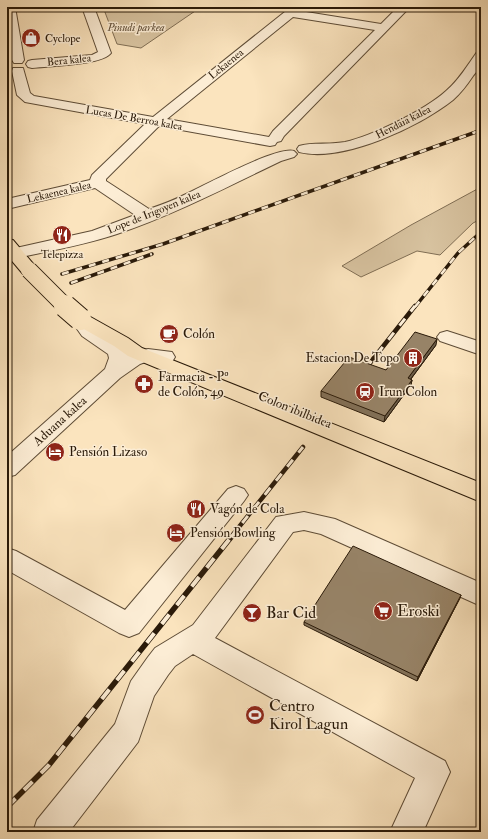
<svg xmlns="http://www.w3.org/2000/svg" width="488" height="839" viewBox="0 0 488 839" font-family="'IM FELL Double Pica',serif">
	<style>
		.green { fill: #d7c29f; stroke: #806e54 }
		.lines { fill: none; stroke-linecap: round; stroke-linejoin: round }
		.minor-casing { stroke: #5e4c36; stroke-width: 2 }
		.major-casing { stroke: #2a1a09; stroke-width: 2 }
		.minor { fill: #fcedd5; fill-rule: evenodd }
		.major { fill: #fbe4be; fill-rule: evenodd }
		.rail-far3-casing { stroke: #2a1a09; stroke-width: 2.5 }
		.rail-far2-casing { stroke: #2a1a09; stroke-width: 3.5 }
		.rail-far1-casing { stroke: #2a1a09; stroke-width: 4.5 }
		.rail-casing { stroke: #2a1a09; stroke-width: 5.5 }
		.rail-far3 { stroke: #fcedd5; stroke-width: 1.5; stroke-dasharray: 5; stroke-linecap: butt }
		.rail-far2 { stroke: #fcedd5; stroke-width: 2.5; stroke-dasharray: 7; stroke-linecap: butt }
		.rail-far1 { stroke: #fcedd5; stroke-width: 3; stroke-dasharray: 9; stroke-linecap: butt }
		.rail { stroke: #fcedd5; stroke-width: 4; stroke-dasharray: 12; stroke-linecap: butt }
		.major-bridge-far1-casing { stroke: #2a1a09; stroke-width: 18; stroke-linecap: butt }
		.major-bridge-casing { stroke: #2a1a09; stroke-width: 24; stroke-linecap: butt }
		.major-bridge-far1 { stroke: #fbe4be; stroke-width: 16 }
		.major-bridge { stroke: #fbe4be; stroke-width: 22 }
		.wall { fill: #827159; stroke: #2a1a09 }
		.shaded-wall { fill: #6a5c48; stroke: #2a1a09 }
		.building { fill: #978367; stroke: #2a1a09 }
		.labels { text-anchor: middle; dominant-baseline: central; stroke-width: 3; stroke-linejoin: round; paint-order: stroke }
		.far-park-label { font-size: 11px; font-style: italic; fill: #5e4c36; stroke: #fcedd5 }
		.far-poi-label { font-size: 11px; fill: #2a1a09; stroke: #fcedd5; text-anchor: start }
		.far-street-label { font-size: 11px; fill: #2a1a09; stroke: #fcedd5 }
		.poi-label { font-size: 13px; fill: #2a1a09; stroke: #fcedd5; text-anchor: start }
		.street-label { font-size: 13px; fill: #2a1a09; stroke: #fcedd5 }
		.near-poi-label { font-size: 16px; fill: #2a1a09; stroke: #fcedd5; text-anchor: start }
	</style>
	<rect width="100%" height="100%" fill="#fbe4be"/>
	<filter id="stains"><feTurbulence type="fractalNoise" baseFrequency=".005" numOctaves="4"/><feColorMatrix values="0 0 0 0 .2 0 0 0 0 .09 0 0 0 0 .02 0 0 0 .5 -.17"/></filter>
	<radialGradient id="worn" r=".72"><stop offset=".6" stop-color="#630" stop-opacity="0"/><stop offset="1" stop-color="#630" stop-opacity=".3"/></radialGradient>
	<!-- green -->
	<path class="green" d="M103,7H201L141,48L117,44Z
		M481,187V219L473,223L440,255L417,251L361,277L342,266L411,225Z"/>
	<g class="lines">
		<!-- minor casing -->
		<g class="minor-casing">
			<path id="minor" d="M7,7H15L24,60L22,63H14L12,60L7,30Z
				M82,7H94L111,53C103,65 48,66 32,68L28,67L26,64L28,61L32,60L92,55L98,52Z
				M291,7H304L300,11L381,24L398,7H429C425,12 414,11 408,9L284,136L281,141L277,142L275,145L270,146L159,126L106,179V181L149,209C161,205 172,201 184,195C204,186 276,146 294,151L297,154L294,157L281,161C227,187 173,215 117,234C81,246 43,252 7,260V250L92,231L135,215L95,188L7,209V199L90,180L92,175L145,124L25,102L17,95L12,71L13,68H23L30,93L34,96L153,117ZM293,17L375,30L273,131L269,137L167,119Z
				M481,51C481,55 482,60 481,64C480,68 475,73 473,76C467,85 461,93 453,100C419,127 342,163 299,152L297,149L299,146C313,142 329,145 345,142C372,136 425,110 446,91C459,80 467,66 477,52Z
				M80,313L87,315L96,328L120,344L128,354L148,349L172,352L175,357L172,362L165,363L148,361L140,364L120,378L15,475L7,477V456L105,369L109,358L108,354L82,336L70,319L73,315Z
				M447,331L481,342V355L440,341L437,337L440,333Z
				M236,486L244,489L248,495L244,501L139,633L129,637L119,633L7,570V548L16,551L125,610L228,489Z
				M304,512L335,519L481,583V606L321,534L304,530L293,532L215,638L445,761L450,772L423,832H390L415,778L193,654L175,666L168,675L154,696L138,742L69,832H33L37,820L115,724L131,681L148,657L155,648L193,625L276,517Z"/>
		</g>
		<!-- major casing -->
		<g class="major-casing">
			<path id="major" d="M7,239L13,240L35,266L38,270L35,274L29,275L23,274L7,255Z
				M80,313L87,315L128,338L142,348L481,483V502L128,356L114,346L73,323L70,319L73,315Z"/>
		</g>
		<!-- minor -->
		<use href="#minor" class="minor"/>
		<!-- major -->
		<use href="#major" class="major"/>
		<!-- rail-far3 casing -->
		<g class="rail-far3-casing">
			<path id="rail-far3" d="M473,133L481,130"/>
		</g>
		<!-- rail-far2 casing -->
		<g class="rail-far2-casing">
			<path id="rail-far2" d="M62,274L163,244L476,132
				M71,283L152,254
				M415,307L458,253L481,232"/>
		</g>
		<!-- rail-far1 casing -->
		<g class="rail-far1-casing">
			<path id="rail-far1" d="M366,368L415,306
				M231,537L303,447"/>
		</g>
		<!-- rail casing -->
		<g class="rail-casing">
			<path id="rail" d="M7,807L49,765L232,536"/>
		</g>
		<!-- rail-far3 -->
		<use href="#rail-far3" class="rail-far3"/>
		<!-- rail-far2 -->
		<use href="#rail-far2" class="rail-far2"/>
		<!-- rail-far1 -->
		<use href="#rail-far1" class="rail-far1"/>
		<!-- rail -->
		<use href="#rail" class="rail"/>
		<!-- major-bridge-far1 casing -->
		<g class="major-bridge-far1-casing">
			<path id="major-bridge-far1" d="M29,270L66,307"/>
		</g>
		<!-- major-bridge casing -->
		<g class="major-bridge-casing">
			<path id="major-bridge" d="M65,306L80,319"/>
		</g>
		<!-- major-bridge-far1 -->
		<use href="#major-bridge-far1" class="major-bridge-far1"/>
		<!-- major-bridge -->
		<use href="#major-bridge" class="major-bridge"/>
	</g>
	<!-- wall -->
	<path class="wall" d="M436,345L411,379L412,380L411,385L384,422L321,397V391L386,370Z
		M461,595L460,598L417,681L304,625V622Z"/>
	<!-- shaded-wall -->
	<path class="shaded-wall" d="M437,339L436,345L407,384L408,378Z
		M412,380L411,385L384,422L385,416Z
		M461,595L460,598L417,681L418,677Z"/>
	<!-- building -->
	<path class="building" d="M415,332L437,339L408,378L412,380L385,416L321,391L349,357L386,370Z
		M353,546L461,595L418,677L304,622Z"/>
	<!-- icons -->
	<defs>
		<g id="shop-disc" transform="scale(1)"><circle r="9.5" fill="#8f2418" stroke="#fcedd5"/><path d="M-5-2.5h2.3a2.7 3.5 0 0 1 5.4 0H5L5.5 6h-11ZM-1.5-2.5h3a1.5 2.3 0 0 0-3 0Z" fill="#fff"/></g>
		<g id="restaurant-disc" transform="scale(1)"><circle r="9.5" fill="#8f2418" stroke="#fcedd5"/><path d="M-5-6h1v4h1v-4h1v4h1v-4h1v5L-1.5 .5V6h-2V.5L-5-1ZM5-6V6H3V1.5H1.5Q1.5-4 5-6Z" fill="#fff"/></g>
		<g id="cafe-disc" transform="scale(1)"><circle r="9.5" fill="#8f2418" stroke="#fcedd5"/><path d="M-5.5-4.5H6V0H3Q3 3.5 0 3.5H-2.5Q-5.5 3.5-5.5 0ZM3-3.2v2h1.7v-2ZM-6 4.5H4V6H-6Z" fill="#fff"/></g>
		<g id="building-disc" transform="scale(1)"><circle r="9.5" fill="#8f2418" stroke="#fcedd5"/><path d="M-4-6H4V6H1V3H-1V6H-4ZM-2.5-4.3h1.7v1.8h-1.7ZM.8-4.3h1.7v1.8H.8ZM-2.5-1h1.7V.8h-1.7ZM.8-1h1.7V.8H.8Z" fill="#fff"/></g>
		<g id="pharmacy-disc" transform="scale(1)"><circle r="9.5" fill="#8f2418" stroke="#fcedd5"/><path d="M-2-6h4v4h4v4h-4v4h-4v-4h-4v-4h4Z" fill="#fff"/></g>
		<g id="station-disc" transform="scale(1)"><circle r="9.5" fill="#8f2418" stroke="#fcedd5"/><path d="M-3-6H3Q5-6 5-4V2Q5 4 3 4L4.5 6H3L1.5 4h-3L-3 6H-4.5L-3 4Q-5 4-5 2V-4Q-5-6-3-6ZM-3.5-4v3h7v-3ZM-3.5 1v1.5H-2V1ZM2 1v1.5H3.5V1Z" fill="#fff"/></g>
		<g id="hotel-disc" transform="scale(1)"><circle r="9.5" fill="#8f2418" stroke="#fcedd5"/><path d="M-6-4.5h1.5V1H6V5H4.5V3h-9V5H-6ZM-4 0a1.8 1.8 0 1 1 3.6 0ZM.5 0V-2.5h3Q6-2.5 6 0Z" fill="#fff"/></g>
		<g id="supermarket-disc" transform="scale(1)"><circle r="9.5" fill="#8f2418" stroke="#fcedd5"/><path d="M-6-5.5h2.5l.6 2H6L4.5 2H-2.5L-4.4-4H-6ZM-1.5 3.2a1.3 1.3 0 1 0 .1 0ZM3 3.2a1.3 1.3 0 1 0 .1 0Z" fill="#fff"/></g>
		<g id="bar-disc" transform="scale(1)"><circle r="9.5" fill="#8f2418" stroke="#fcedd5"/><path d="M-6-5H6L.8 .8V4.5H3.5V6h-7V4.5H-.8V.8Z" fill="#fff"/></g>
		<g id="stadium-disc" transform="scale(1)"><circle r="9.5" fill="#8f2418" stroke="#fcedd5"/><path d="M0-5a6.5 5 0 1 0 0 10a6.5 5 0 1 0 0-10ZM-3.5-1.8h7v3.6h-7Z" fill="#fff"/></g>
	</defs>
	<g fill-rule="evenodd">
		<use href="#shop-disc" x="31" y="38"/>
		<use href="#restaurant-disc" x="62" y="235"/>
		<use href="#cafe-disc" x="169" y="334"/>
		<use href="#building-disc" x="413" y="358"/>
		<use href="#pharmacy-disc" x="144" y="384"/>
		<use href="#station-disc" x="365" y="392"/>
		<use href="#hotel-disc" x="55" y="452"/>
		<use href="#restaurant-disc" x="196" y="509"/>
		<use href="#hotel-disc" x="176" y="533"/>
		<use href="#supermarket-disc" x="383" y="611"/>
		<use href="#bar-disc" x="252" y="613"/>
		<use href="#stadium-disc" x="255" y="715"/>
	</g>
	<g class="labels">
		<!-- far-park labels -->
		<g class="far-park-label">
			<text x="136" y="27">Pinudi parkea</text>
		</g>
		<!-- far-poi labels -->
		<g class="far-poi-label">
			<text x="45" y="38">Cyclope</text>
			<text x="62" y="254" text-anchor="middle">Telepizza</text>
		</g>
		<!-- far-street labels -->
		<g class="far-street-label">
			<text transform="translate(69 60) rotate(-6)">Bera kalea</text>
			<text transform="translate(226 64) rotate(-39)">Lekaenea</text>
			<text transform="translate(134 118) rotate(10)">Lucas De Berroa kalea</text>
			<text transform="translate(403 122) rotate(-27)">Hendaia kalea</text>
			<text transform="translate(59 192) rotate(-13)">Lekaenea kalea</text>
			<text transform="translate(154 212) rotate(-22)">Lope de Irigoyen kalea</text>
		</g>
		<!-- poi labels -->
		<g class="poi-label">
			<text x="183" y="334">Colón</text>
			<text x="399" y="358" text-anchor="end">Estacion De Topo</text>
			<text x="158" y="377">Farmacia - Pº<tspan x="158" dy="15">de Colón, 49</tspan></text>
			<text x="379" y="392">Irun Colon</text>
			<text x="69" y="452">Pensión Lizaso</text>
			<text x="210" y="509">Vagón de Cola</text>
			<text x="190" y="533">Pensión Bowling</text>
		</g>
		<!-- street labels -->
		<g class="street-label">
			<text transform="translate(295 410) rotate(22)">Colon ibilbidea</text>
			<text transform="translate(60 421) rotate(-42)">Aduana kalea</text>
		</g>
		<!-- near-poi labels -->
		<g class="near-poi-label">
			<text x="397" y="611">Eroski</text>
			<text x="266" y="613">Bar Cid</text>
			<text x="269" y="706">Centro<tspan x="269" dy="18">Kirol Lagun</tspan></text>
		</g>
	</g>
	<!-- margin -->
	<rect width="488" height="839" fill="none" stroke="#fbe4be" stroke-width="24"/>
	<rect x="8" y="8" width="472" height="823" fill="none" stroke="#2a1a09" stroke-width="2"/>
	<rect x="12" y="12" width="464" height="815" fill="none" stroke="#2a1a09"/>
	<rect width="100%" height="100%" filter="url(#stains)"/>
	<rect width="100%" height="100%" fill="url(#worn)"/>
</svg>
